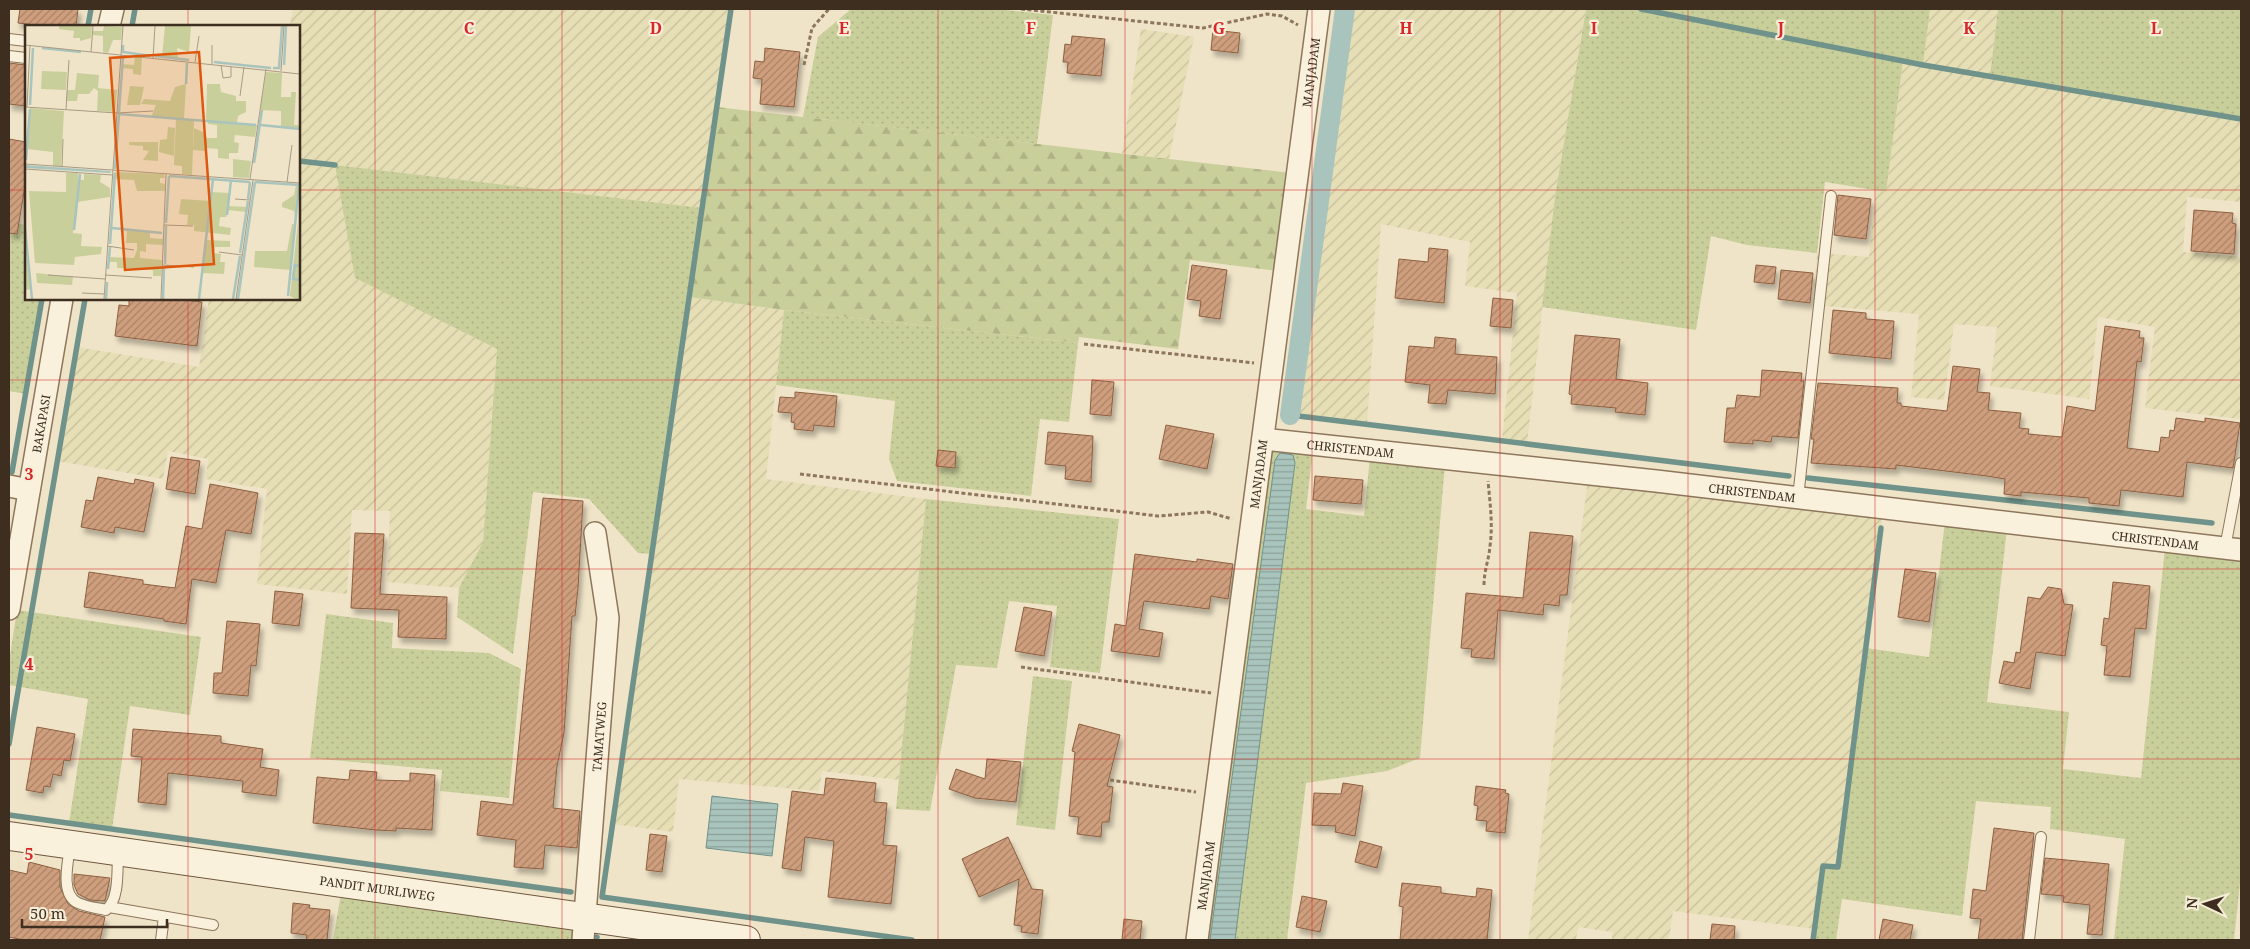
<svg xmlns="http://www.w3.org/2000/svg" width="2250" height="949" viewBox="0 0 2250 949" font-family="'Noto Serif',serif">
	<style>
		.farmland { fill: url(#farmland-furrows) }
		.grass { fill: url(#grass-dots) }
		.forest { fill: url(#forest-firs) }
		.water { fill: url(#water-rules); stroke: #6f938a }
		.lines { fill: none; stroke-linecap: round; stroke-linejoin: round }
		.stream { stroke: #6f938a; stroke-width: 5.5 }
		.canal { stroke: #a9c4bc; stroke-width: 20 }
		.building { fill: url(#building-hatch); stroke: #8d5f41; filter: url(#shadow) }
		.lane-casing { stroke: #8d765c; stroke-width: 12 }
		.street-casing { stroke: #8d765c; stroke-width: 24 }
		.secondary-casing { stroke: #6f573f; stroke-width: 30 }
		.path { stroke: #8d765c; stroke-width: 3; stroke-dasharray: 4 2.5; stroke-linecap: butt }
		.lane { stroke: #faf1dc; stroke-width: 10 }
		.street { stroke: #faf1dc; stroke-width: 21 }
		.secondary { stroke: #faf1dc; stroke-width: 28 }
		.grid { fill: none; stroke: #d62828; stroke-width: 1; stroke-opacity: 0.55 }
		.labels { text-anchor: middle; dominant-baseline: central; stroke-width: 4.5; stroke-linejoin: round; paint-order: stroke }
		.street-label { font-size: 12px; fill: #3d2e20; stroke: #f7eed8 }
		.inset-river { fill: none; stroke: #a9c4bc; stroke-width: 2.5 }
		.inset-road { fill: none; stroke: #a89b85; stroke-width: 1 }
		.view { fill: #df570d; fill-opacity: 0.15; stroke: #df570d; stroke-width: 2.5 }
		.inset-edge { fill: none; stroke: #3d2e20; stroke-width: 2.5 }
		.grid-label { font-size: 16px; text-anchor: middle; font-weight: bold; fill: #d62828; stroke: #f7eed8; stroke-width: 4.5; stroke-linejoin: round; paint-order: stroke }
	</style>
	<defs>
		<pattern id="farmland-furrows" width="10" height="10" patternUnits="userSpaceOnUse" patternTransform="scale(1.25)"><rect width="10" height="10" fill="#e6deb5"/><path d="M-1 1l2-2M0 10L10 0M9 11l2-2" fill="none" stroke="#c6bf9b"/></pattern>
		<pattern id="grass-dots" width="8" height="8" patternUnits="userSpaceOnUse" patternTransform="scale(1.25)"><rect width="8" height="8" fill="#c9cf9b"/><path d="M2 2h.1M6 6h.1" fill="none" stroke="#aeb285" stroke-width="1.8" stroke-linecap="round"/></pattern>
		<pattern id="forest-firs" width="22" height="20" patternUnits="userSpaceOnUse" patternTransform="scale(1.25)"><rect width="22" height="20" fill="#c9cf9b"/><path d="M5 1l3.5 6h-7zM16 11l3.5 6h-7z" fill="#aeb285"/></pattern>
		<pattern id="water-rules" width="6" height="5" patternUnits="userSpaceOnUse" patternTransform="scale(1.25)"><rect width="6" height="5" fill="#a9c4bc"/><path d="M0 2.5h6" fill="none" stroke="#8ba098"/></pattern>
		<pattern id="building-hatch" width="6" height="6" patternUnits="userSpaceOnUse" patternTransform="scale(1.25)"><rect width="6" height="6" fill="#cf9f7d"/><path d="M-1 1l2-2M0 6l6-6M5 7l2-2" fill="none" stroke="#a98266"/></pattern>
		<filter id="shadow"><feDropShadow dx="3" dy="5.5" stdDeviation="2.5" flood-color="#0004"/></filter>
	</defs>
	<rect width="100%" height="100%" fill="#f0e4c8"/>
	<!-- farmland -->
	<path class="farmland" d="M293,9H731L702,208L336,165L355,278L497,349L483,542L459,588L387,582L390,511L352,510L347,594L257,584L267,489L206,479L208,459L168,451L163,479L57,461L77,347L199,367L209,299H299V26H290Z
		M1345,9H1586L1555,197L1527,443L1502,440L1517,293L1465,286L1470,242L1381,224L1367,424L1290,415Z
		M1930,9H1998L1990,76L2241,119V202L2187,197L2183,252L2241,257V419L2145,408L2155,327L2098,317L2089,399L1990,386L1997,327L1954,324L1944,400L1911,397L1919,314L1813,305L1817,253L1869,257L1876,191L1886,192L1903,61L1923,65Z
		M1141,29L1194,37L1169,159L1122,153Z
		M689,297L784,310L766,479L926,499L899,780L822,771L819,791L679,779L673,832L613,824Z
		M1588,479L1883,513L1838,867L1823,866L1815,929L1673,911L1669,940H1612V932L1578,927L1576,940H1528Z"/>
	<!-- grass -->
	<path class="grass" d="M851,9H997L1053,15L1037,144L803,117L818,37Z
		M1586,9H1930L1923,65L1903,61L1886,192L1825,182L1817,253L1747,245L1711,236L1696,330L1542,307L1555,197Z
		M1998,9H2241V119L1990,76Z
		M335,165L702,208L652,554L638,553L589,499L533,492L513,654L457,617L459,588L483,542L497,349L355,278Z
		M9,222L26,225V299H42L26,394L9,391Z
		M784,310L1078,343L1069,422L1040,419L1031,496L897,481L889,459L895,401L776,385Z
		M1272,450H1313L1306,509L1364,516L1370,457L1445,464L1420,758L1387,771L1306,783L1287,940H1235L1295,463L1293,455L1280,453L1275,460L1210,940H1203Z
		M926,499L1119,519L1100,673L1050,667L1057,606L1009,601L997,668L956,665L930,811L896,809Z
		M1945,521L2007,529L1987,702L2069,712L2063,769L2141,778L2165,548L2241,556V874L2234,940H2114L2125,839L2050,829L2051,807L1976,801L1962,916L1842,899L1836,940H1813L1823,866L1838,867L1866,648L1929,657Z
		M17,610L201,637L190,715L130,706L112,829L69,823L88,699L9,685V662Z
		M326,614L393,623L392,648L489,653L521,669L509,798L440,791L442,770L310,758Z
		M1033,676L1072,681L1055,830L1016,825Z
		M341,894L571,929L575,940H333Z"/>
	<!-- forest -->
	<path class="forest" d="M717,107L1291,173L1279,271L1190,260L1178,349L1079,337L1078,343L784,310L689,297Z"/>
	<!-- water -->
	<path class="water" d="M1280,453L1293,455L1295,463L1235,940H1210L1275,460Z
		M712,796L778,804L772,856L706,848Z"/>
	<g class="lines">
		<!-- stream -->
		<path class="stream" d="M731,9L602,897L912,940
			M1641,9L1923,65L2241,119
			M88,26L91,9
			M132,26L135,9
			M299,161L335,165
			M1290,415L1789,476
			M12,472L42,299
			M1808,478L2212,523
			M9,744L85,299
			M9,815L571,892
			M596,940L597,937
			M1813,940L1823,866L1838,867L1881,528"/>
		<!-- canal -->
		<path class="canal" d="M1290,415L1345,9"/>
	</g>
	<!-- building -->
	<path class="building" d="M20,9H78L76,26H44L18,23Z
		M1213,30L1240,33L1238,53L1211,50Z
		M1072,36L1105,39L1101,76L1067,73L1068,62H1063L1065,44L1071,45Z
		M765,48L800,52L794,107L760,104L762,79L753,78L755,61L764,62Z
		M9,63L26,65V106L9,104Z
		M9,139L26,142V180L17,234L9,233Z
		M1838,195L1871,199L1866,239L1834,235Z
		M2194,210L2233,213L2232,223L2236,224L2234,254L2191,251Z
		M1429,248L1448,250L1444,303L1395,298L1399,259L1428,262Z
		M1192,265L1227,270L1220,319L1199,316L1201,301L1187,299Z
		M1756,265L1776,267L1774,284L1754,282Z
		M1781,270L1813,273L1810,303L1778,299Z
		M1493,298L1513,300L1511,328L1490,326Z
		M129,299H176L202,302L197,346L115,336L119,305L129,306Z
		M1833,310L1866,313V319L1894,321L1891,359L1829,353Z
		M2105,326L2140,331L2139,338H2144L2141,362L2137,361L2127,448L2159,452L2161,437L2169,438L2170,430L2174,431L2176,418L2205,422V418L2240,423L2233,468L2187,462L2183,497L2121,490L2119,506L2089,503V498L2021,492V496L2004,494L2005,479L1987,476L1896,465V469L1811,463L1814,439H1811L1818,383L1898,388L1897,403H1901V406L1947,411L1953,366L1980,369L1977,392L1990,393L1988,410L2021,413L2019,428L2029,429L2028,434L2062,437L2067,406L2095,411Z
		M1575,335L1620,339L1616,379L1648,383L1645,415L1615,412L1616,408L1571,404L1572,395L1569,394Z
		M1435,337L1456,339L1455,354L1497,357L1495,394L1448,390L1446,404L1428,403L1430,385L1405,382L1409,346L1434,348Z
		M1762,370L1802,373L1801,381H1804L1798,438L1772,436L1771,442L1753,440V444L1724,442L1727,408H1735L1737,395L1760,397Z
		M1092,380L1114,382L1111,416L1090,414Z
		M795,392L837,396L834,427L814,425L813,431L794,429L795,423L791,422L792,413L778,412L780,397L795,398Z
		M1166,425L1214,434L1207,469L1159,459Z
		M1048,432L1093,436L1091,482L1065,479L1066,466L1045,464Z
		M938,450L956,452L955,468L936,466Z
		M171,457L200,461L195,494L166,489Z
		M1315,476L1363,480L1361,504L1313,500Z
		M98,477L134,484L135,479L154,483L144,532L115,527L114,533L81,527L86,500L93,501Z
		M210,484L258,493L251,534L226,530L216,583L192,579L186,624L164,621V619L84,607L89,572L143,580V584L175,588L186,526L202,529Z
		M543,498L583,501L578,588L575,616H572L564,733L557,766L553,808L580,811L577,848L545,845L543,869L514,867L516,840L477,835L481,801L513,805Z
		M1530,532L1573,536L1567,595H1560L1559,606L1544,604L1543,615L1498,610L1494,659L1471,657L1472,649L1461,648L1466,593L1523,598Z
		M355,533L384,534L380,594L447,597L446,639L398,637L399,610L351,608Z
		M1135,554L1197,562V559L1233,564L1228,599L1211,596L1209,609L1144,601L1139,629L1163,633L1159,657L1111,651L1115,624L1126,626Z
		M1905,569L1936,573L1929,622L1898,617Z
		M2113,582L2150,586L2146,629L2135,628L2130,677L2104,675L2107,646L2101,645L2104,618L2109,619Z
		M2048,587L2061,589L2064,604L2073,605L2065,656L2036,652L2030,689L1999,683L2004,661L2014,663L2016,652L2020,653L2028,597L2040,599Z
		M275,591L303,594L299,626L272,623Z
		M1024,607L1052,612L1044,656L1015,651Z
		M227,621L260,624L256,666L251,665L248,696L213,693L214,673H222Z
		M1079,724L1120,735L1107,786L1113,787L1109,822H1102L1101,837L1077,834L1079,817L1069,816L1075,752L1072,751Z
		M37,727L75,734L70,761L64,760L61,776L53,774L50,787L44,786L43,793L26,790Z
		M133,729L221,736V743L263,749L260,767L279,770L276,796L242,792L243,781L168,773L166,805L138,802L142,757L131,756Z
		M987,759L1021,762L1016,802L975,798L949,789L956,769L985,779Z
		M350,770L377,772L376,780L410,781V773L435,775L432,830L396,828V831L376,830L313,823L317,777L349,780Z
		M826,778L876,783L874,802L887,803L883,845L897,846L891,904L828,897L834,841L805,837L801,871L782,868L792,791L824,795Z
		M1343,783L1363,786L1355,836L1335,832L1336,826L1312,825L1314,793L1341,794Z
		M1476,786L1506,790L1505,793L1509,794L1505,833L1486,831L1487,821L1476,820L1478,806L1474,805Z
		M1994,828L2034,833L2022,940H1978L1981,919L1970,918L1973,889L1986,891Z
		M650,834L667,836L662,872L646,870Z
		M1008,837L1032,889L1043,890L1038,934L1021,932L1022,926L1014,925L1019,879L979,897L962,859Z
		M1360,841L1382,847L1377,868L1355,862Z
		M2045,858L2109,864L2102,935L2087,934L2090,905L2063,902L2064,896L2041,894Z
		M29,862L60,870V887L68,904L79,911L105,917L100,940H24L9,937V870L27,874Z
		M74,874L110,878L105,901L90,900L78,894L74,885Z
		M1402,883L1441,887V893L1476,897L1477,888L1492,890L1487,940H1400L1403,907L1399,906Z
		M1302,896L1327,901L1320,932L1296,927Z
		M293,903L310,905L309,908L330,910L327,940H306L307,935L291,933Z
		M1124,919L1142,921L1140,940H1122Z
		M1883,919L1913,925L1910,940H1879Z
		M1712,924L1735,926L1734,940H1710Z"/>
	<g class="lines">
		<!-- lane casing -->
		<g class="lane-casing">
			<path id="lane" d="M9,39L26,41
				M9,56L26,58
				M1798,498L1831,196
				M2225,548L2241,463
				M70,846C68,862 60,895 78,903C87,907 97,908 106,910C120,900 117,868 118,852
				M109,907L213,925
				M161,940L164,917
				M2029,940L2041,837"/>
		</g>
		<!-- street casing -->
		<g class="street-casing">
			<g id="street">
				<path d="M109,26L113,9"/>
				<path id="s1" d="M1263,439L1656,481L2241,550"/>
				<path d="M9,486L29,490"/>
				<path id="s2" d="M9,609L62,299"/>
				<path id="s3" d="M583,940L608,618L595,533"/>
				<path id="s4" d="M1197,940L1319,9"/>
			</g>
		</g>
		<!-- secondary casing -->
		<g class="secondary-casing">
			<g id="secondary">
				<path id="s5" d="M9,836L746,940"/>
			</g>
		</g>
		<!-- path -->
		<path class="path" d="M1021,9L1203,28L1267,14L1282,16L1298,25
			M804,65L812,28L829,9
			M1084,344L1254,363
			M800,474L1158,516L1208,512L1232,519
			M1484,585C1484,571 1489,559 1490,546C1493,524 1490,503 1488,481
			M1021,667L1211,693
			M1110,780L1196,792"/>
		<!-- lane -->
		<use href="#lane" class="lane"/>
		<!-- street -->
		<use href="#street" class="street"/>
		<!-- secondary -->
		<use href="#secondary" class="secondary"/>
	</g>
	<!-- grid -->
	<path class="grid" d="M188,9V26M375,9V940M562,9V940M750,9V940M938,9V940M1125,9V940M1312,9V940M1500,9V940M1688,9V940M1875,9V940M2062,9V940M9,190H26M299,190H2241M188,299V940M9,380H2241M9,569H2241M9,759H2241"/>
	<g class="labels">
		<!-- street labels -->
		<g class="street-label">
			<text stroke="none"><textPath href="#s4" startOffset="875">MANJADAM</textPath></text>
			<text stroke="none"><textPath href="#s2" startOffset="188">BAKAPASI</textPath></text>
			<text stroke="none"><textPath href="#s1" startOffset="88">CHRISTENDAM</textPath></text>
			<text stroke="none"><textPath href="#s4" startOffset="470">MANJADAM</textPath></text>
			<text stroke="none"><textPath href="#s1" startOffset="492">CHRISTENDAM</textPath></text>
			<text stroke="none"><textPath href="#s1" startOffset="898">CHRISTENDAM</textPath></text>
			<text stroke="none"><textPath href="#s3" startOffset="204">TAMATWEG</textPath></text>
			<text stroke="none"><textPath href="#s4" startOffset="65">MANJADAM</textPath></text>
			<text stroke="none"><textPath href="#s5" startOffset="372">PANDIT MURLIWEG</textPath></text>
		</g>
	</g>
	<!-- overview -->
	<g transform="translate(25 25)">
		<rect width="275" height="275" fill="#f0e4c8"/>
		<path d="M34,1H67L66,13L55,16V13H48L49,6L34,4ZM79,1L97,2L96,15H88L83,28L78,27V11L68,10V6H78ZM140,1H166L164,27L152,23L153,33L137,32ZM110,32H117L116,50L108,49V44L97,43V39L109,40ZM17,46L42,47L41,65L16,64ZM241,47L257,48L256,72H266V67H271L269,100H275V104L256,102V86L235,85ZM52,48L74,50L73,63L92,65L90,87L72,86L73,66L69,63L64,69H53L52,76H41L42,65H50ZM161,59L159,94L126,92L131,80L116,79L119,74L145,76L150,62ZM105,61L119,62L115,80H102ZM5,83L39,86L36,141H28V127L2,124ZM183,96L232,100L230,112L210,110L209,117L214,118L213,128H204V134L193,133V124L181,123V113H192V100L183,99ZM143,102L150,103L149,131L134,127L135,115L142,114ZM169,103L180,108V126L168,125ZM104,117H133V136L118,135L124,126L118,125V121L104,120ZM89,147L139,149L140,153H135V158L140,159V166H112L109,155L88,154ZM41,148H53V155H59V149L76,150L75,157L85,163V172L52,177L48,208L57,209L56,221L77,222L76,229L50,232L49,240L10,238L4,166L41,167ZM271,160H274L271,196L269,186L257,182V178L269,170ZM186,167L204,168L203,181L222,182L221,187L203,185L201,192H195L194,201L206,203L205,210L169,206V200H162L163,190L154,189L156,174L185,176ZM273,196L275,274H271L265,271ZM267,199H271L266,245L229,242L230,226H262ZM0,203L6,264L0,265ZM86,203L125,207V213L138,214V220L121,219V227L115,226V233L137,235L136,251H128V245L92,243V237H84V232L109,233L112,225V218H101L102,206ZM180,215L205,216V222H190L189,228L196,229L195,237H200L199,249L177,248ZM11,248L48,252L47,260L12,258Z" fill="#c9cf9b"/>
		<path d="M182,59H195L196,67L211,71V76H221V87L213,91L212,98L181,96ZM151,94L169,95L167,150L157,149V141L149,140ZM208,134L226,136L224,153L208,152Z" fill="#c9cf9b"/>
		<path d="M0,140L85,146L86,148L0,143Z" fill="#a9c4bc"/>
		<path class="inset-river" d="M98,20V27L126,31M17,23L56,27M130,31L164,35M189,37L246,43M259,40L261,1M248,43H254L257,1M161,59L162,38M5,80L8,23M94,87L98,32M236,100L275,104M1,135L5,84M229,138L237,85M90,144L94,89L231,100M144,151L225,157M230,157L275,160M223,174L225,157M202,190L206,155M141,198L144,151M0,203L7,274M87,203L137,208M49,205L55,149M85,219L90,148M215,228L223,176M140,239L141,201M275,241L270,240L268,254L275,255M83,244L85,222M263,271L274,160M81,274L82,257M138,274L139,242M174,274L188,154M208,274L215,231M213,274L230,157"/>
		<path class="inset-road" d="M0,20L275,49M187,20V39M66,27L68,1M128,33L130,1M170,37L174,11M196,40L198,53L206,52V41M256,46L259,1M215,71L219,42M0,82L92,88L128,86M2,82L5,20M41,84L44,35M0,139L275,158M37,142L38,114M0,144L87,150M225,154L241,44M262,157L267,120M210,174L225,175M139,200L168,201M82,221L109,225M194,227L217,230M137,240L169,242M23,250L80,254M80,250L127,253M57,268L79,269M79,274L98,1M136,274L141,149M211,274L228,155"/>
		<path class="view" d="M174,27L189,239L100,245L85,33Z"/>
		<rect width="275" height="275" class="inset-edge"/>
	</g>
	<g class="grid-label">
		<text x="469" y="34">C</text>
		<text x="656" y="34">D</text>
		<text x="844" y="34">E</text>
		<text x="1031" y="34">F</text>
		<text x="1219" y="34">G</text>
		<text x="1406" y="34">H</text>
		<text x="1594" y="34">I</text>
		<text x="1781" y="34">J</text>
		<text x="1969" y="34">K</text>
		<text x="2156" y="34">L</text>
		<text x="29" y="480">3</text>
		<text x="29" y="670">4</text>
		<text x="29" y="860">5</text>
	</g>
	<!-- border -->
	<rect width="2250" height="949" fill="none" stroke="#3d2e20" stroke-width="20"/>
	<!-- north arrow -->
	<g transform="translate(2205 904) rotate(274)" stroke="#f7eed8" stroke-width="4" paint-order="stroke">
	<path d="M0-4L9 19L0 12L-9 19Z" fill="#3d2e20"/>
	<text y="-8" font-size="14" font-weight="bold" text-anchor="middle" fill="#3d2e20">N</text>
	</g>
	<!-- scale -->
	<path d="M22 919v8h145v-8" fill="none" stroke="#3d2e20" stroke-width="2.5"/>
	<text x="30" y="919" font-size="15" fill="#3d2e20" stroke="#f7eed8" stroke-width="4" paint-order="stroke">50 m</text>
</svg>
